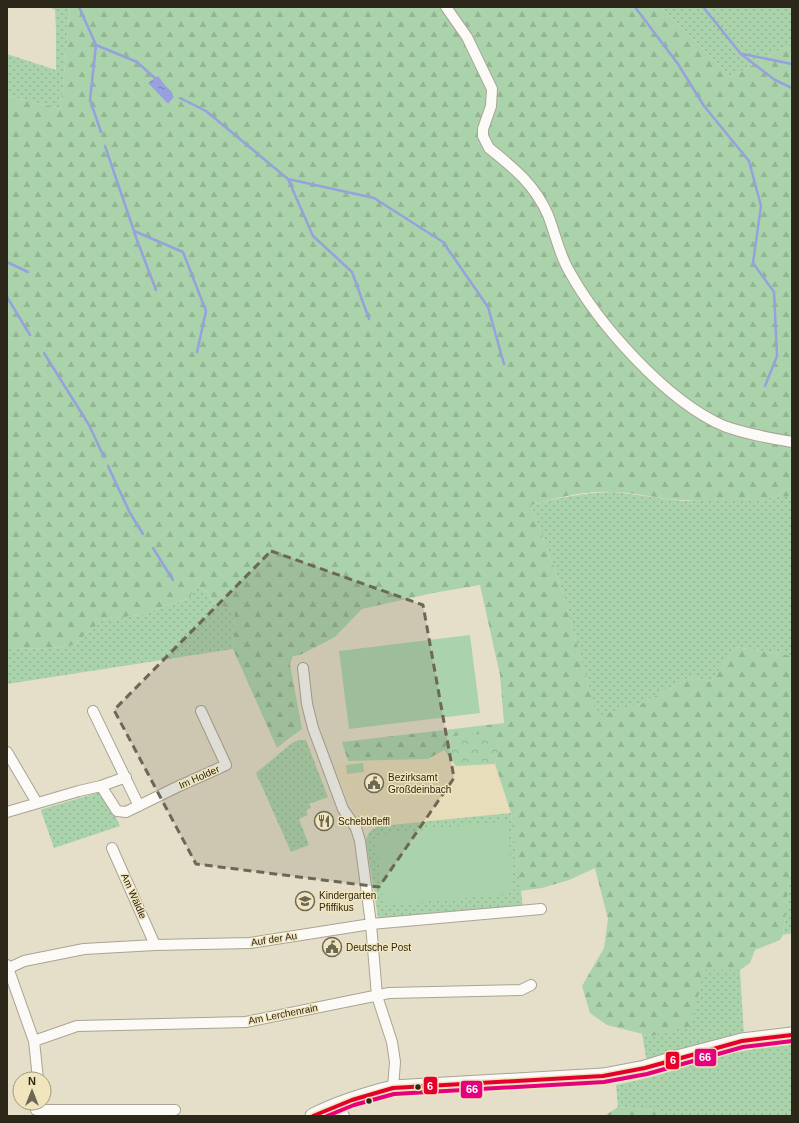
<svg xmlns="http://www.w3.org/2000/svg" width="799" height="1123" viewBox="0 0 799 1123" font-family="Arial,sans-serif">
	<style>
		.built { fill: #e8ddba }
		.grass { fill: url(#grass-dots) }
		.forest { fill: url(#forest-firs); fill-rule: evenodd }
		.park { fill: url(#park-crowns) }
		.garden { fill: #aad3ab }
		.water { fill: url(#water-ripples) }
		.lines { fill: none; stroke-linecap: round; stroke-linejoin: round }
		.stream { stroke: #96a1dd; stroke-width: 2.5 }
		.street-casing { stroke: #a8a493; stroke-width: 12 }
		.secondary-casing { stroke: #a8a493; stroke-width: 17 }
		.street { stroke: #fbfaf7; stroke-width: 10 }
		.secondary { stroke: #fbfaf7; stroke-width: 15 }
		.bus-1-casing { stroke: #f1e5bd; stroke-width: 7 }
		.bus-2-casing { stroke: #f1e5bd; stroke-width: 7 }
		.bus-1 { stroke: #e4002b; stroke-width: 4 }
		.bus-2 { stroke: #e5007d; stroke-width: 4 }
		.marked { fill: #6d6756; fill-opacity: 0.2; stroke: #6d6756; stroke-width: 3; stroke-dasharray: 8 5; stroke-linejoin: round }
		.bus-dot { fill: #2c2718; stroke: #f1e5bd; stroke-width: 1.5 }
		.labels { text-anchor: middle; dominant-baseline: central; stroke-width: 3; stroke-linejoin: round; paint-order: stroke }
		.street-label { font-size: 10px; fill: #2c2718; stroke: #f1e5bd }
		.poi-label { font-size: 10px; fill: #2c2718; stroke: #f1e5bd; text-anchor: start }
		.line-badge { stroke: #f1e5bd; stroke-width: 1.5 }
		.badge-label { font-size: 11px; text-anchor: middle; font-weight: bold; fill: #fff }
	</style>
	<defs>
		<pattern id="grass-dots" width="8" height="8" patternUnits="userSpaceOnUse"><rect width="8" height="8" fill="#aad3ab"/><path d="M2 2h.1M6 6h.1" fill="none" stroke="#92b592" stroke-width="1.8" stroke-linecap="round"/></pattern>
		<pattern id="forest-firs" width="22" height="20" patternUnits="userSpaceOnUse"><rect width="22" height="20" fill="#aad3ab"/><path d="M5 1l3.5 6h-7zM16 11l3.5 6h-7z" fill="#92b592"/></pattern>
		<pattern id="park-crowns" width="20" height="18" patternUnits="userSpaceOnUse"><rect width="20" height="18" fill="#aad3ab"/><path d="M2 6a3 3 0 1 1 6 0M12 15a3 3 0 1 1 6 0" fill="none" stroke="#92b592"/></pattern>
		<pattern id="water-ripples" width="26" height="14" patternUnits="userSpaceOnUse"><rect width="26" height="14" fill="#96a1dd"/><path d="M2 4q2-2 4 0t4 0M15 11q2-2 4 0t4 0" fill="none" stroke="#7b83b2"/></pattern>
	</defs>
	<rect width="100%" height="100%" fill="#e5dfc9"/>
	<!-- built -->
	<path class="built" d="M488,733L495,764L511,813L361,829L335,767L348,761L428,759L454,736Z"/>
	<!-- grass -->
	<path class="grass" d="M50,7H70L61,109L7,96V54L56,70V30L55,10Z
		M661,7H792V47L787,46L731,77Z
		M614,492L683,501L741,500L792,496V656L736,647L711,681L690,677L641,704L597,717L561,587L531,505C561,497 583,493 614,492Z
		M199,586L207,592L215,603L235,611L233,649L7,684V649L53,648L74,645L102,620L139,615L190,598L192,592Z
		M299,740H306L328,797L309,804L311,808L306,810L308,815L299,819L309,845L291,852L256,773L292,743Z
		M100,792L105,795L120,826L54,848L41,811L43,809Z
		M511,813L523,907L378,918L366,841C368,832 372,828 381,826Z
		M790,872H792V933L783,935Z
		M704,970H740L744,1036L647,1063L642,1034L651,1036Z
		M792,1045V1116H660L656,1110L618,1107L616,1085L652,1077L728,1054L759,1048Z"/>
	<!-- forest -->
	<path class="forest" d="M70,7H661L731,77L787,46L792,47V496C756,499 719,503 682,500C660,499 638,493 615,492C587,490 559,497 531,505L561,587L597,716L641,704L690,677L711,681L736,647L792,656V872H790L783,935L780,940L755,950L750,963L740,970H704L691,1026L651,1036L607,1025L590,1013L582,986L604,948L608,919L595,868L569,880L542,888L520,891L511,813L495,764L500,746L454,736L444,750L428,759L348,761L342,742L504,723L500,675L480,585L433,593L362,609L335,637L300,655L293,656L290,664L302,729L288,739L277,748L233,649L235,611L215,603L207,592L199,586L192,592L190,598L139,615L102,620L74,645L53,648L7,649V96L61,109ZM148,83L169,92L174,97L168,104Z
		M618,1107L656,1110L660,1116H604Z"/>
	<!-- park -->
	<path class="park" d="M488,733L500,746L495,764L456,766L444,750L454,736Z"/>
	<!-- garden -->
	<path class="garden" d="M470,635L480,713L349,729L339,651Z
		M363,763L364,772L347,774L346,765Z
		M507,821L514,893L383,906L376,835Z"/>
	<!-- water -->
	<path class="water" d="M158,76L174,97L168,104L148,83Z"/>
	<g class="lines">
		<!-- stream -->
		<path class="stream" d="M79,7L96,45L90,100L101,132
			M635,7L678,64L704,106L749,161L761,206L753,263L774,292L777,356L765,386
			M703,7L741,54L775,80L792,88
			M96,45L137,62L157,80
			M743,54L792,64
			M166,88L171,93
			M180,98L206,111L288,179L374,198L443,242L488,307L504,364
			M105,146L134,231L183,252L206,311L197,352
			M288,179L313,236L352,272L369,319
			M134,232L156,290
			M7,262L28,272
			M7,297L30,335
			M44,353L89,425L104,457
			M108,466L130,513L143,534
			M153,548L173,580"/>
		<!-- street casing -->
		<g class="street-casing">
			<path id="street" d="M446,7L467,37L492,89L491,106L483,129V136L489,148C514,168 535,185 548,215C555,233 559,253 568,269C598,324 666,401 724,426C746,434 769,438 792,442
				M303,668L307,704L313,728L343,809L356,828L360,841L371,924L377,996L392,1042L395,1062L393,1088
				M93,711L139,806
				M7,752L37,803
				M101,786L117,811L126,812L177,787L226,765L201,711
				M7,812L79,791L101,786L126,777
				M112,848L155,945
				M7,965L34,1041L38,1079
				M9,968L24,961L84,949L155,945L250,943L371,924L541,909
				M34,1041L77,1026L246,1022L389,993L521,990L531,985
				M338,1104L344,1116
				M36,1110H175"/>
		</g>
		<!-- secondary casing -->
		<g class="secondary-casing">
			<path id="secondary" d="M313,1116C339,1103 365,1095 393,1088L603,1076L645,1068L681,1057L742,1041L792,1035"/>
		</g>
		<!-- street -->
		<use href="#street" class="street"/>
		<!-- secondary -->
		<use href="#secondary" class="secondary"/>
		<!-- bus-1 casing -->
		<g class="bus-1-casing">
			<path id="bus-1" d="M313,1116L352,1100L393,1088L603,1076L645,1068L742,1041L792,1035"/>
		</g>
		<!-- bus-2 casing -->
		<g class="bus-2-casing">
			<path id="bus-2" d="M327,1116L354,1105L394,1094L604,1082L647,1074L743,1047L792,1041"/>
		</g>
		<!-- bus-1 -->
		<use href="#bus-1" class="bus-1"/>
		<!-- bus-2 -->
		<use href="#bus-2" class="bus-2"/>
	</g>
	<!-- marked area -->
	<path class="marked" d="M271,551L423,605L454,778L379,887L196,864L114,710Z"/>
	<!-- icons -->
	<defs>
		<g id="civic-ring" transform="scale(1)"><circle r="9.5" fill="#f1e5bd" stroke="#6d6756" stroke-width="1.5"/><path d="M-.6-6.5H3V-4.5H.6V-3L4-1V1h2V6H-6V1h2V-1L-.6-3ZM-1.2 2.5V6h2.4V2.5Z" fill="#6d6756"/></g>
		<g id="restaurant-ring" transform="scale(1)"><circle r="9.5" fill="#f1e5bd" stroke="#6d6756" stroke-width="1.5"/><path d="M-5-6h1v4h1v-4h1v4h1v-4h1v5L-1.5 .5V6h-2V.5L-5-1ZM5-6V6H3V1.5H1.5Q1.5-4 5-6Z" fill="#6d6756"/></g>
		<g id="school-ring" transform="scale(1)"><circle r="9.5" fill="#f1e5bd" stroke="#6d6756" stroke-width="1.5"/><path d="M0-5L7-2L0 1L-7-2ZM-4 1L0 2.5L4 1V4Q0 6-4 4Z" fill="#6d6756"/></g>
	</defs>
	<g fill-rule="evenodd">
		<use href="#civic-ring" x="374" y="783"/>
		<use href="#restaurant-ring" x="324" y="821"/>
		<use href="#school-ring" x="305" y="901"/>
		<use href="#civic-ring" x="332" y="947"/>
	</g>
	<!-- markers -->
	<g class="bus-dot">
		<circle cx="418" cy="1087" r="3.5"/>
		<circle cx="369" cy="1101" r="3.5"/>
	</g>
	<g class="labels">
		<!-- street labels -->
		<g class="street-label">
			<text transform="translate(199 777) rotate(-24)">Im Holder</text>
			<text transform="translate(134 896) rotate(66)">Am Wäldle</text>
			<text transform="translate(274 939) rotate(-9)">Auf der Au</text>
			<text transform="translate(283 1014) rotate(-11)">Am Lerchenrain</text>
		</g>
		<!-- poi labels -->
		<g class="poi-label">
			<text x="388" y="777">Bezirksamt<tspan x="388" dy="12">Großdeinbach</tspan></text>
			<text x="338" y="821">Schebbfleffl</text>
			<text x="319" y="895">Kindergarten<tspan x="319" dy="12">Pfiffikus</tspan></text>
			<text x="346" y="947">Deutsche Post</text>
		</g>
	</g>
	<g class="line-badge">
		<rect x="694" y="1048" width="23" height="19" rx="4" fill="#e5007d"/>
		<rect x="665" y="1051" width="15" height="19" rx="4" fill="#e4002b"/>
		<rect x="423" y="1076" width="15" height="19" rx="4" fill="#e4002b"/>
		<rect x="460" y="1080" width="23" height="19" rx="4" fill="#e5007d"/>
	</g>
	<g class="badge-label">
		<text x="705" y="1061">66</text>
		<text x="673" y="1064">6</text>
		<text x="430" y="1090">6</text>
		<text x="472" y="1093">66</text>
	</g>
	<!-- border -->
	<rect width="799" height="1123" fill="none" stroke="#2c2718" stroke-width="16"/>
	<!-- north arrow -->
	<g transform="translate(32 1091)"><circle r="19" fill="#f1e5bd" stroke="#a2997b"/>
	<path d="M0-3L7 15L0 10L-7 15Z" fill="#6d6756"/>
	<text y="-6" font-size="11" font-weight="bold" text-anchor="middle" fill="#2c2718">N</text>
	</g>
</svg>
